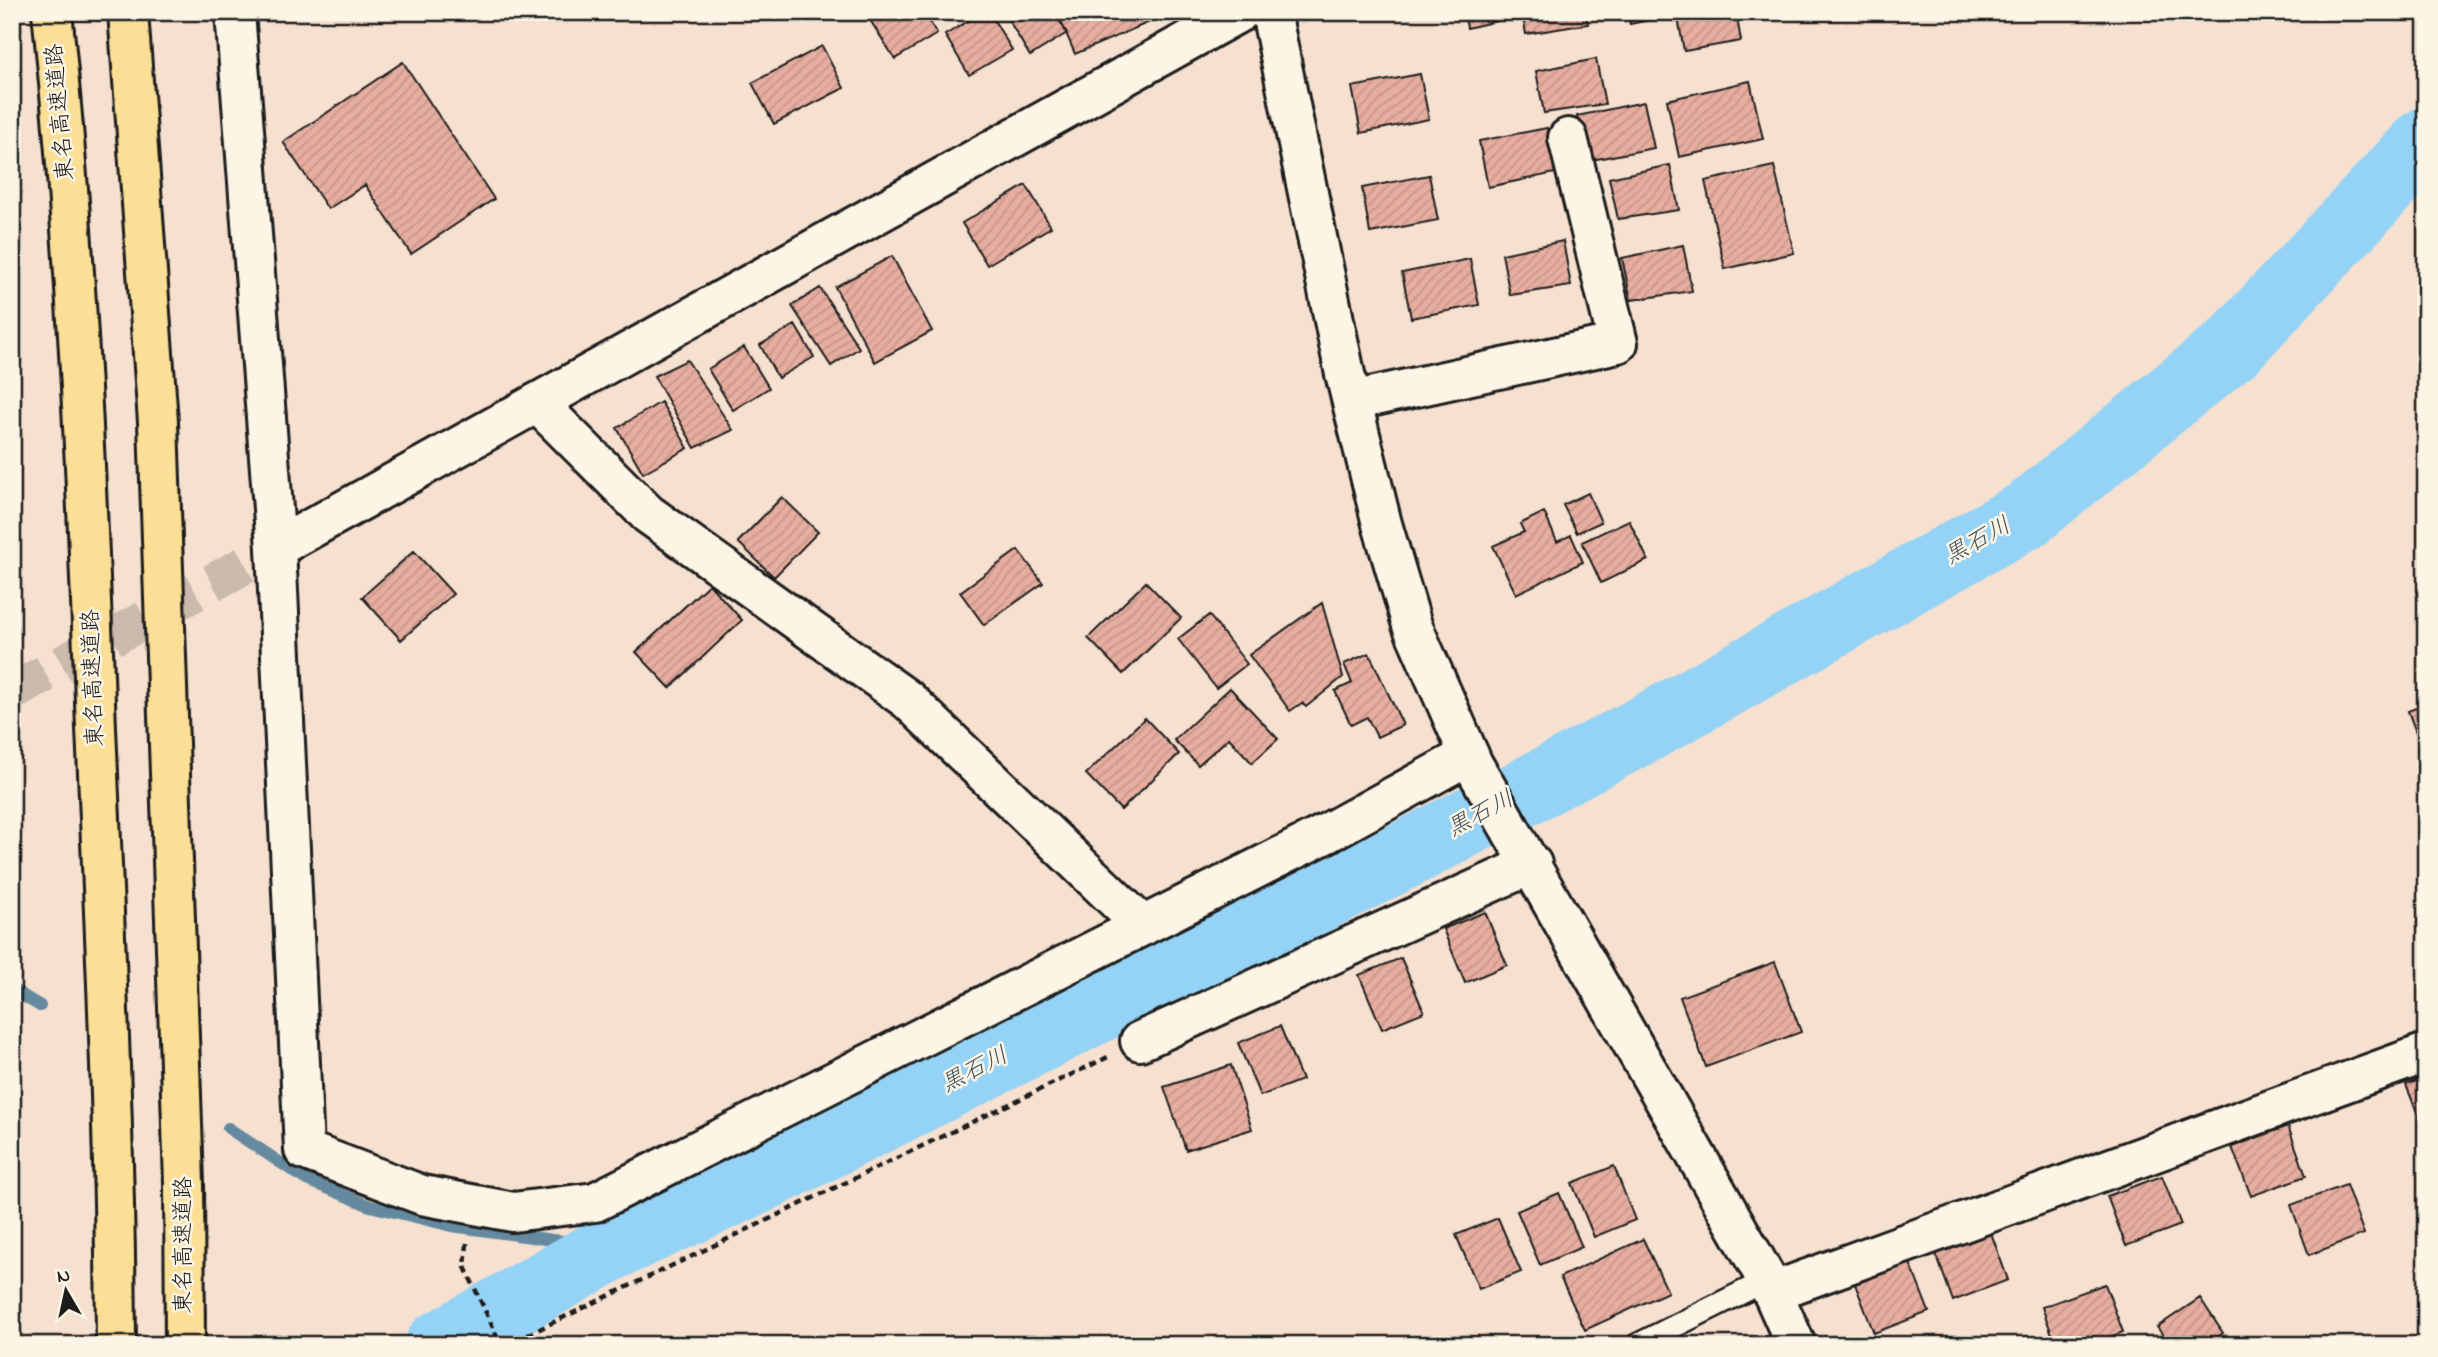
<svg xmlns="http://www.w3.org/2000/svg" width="2438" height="1357" viewBox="0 0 2438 1357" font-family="'Indie Flower','Klee One',sans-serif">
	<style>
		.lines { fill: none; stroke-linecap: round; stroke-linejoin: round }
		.stream { stroke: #658a9f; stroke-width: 12 }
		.river { stroke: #95d3f6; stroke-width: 68 }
		.building { fill: url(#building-hatch); stroke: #1c1c1c; stroke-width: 2 }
		.secondary-tunnel { stroke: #cab9ac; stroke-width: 38; stroke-dasharray: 38 19; stroke-linecap: butt }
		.lane-casing { stroke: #1c1c1c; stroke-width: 26 }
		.street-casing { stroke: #1c1c1c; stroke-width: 44 }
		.secondary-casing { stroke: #1c1c1c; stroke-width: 44 }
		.highway-casing { stroke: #1c1c1c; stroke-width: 44 }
		.path { stroke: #1c1c1c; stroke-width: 4.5; stroke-dasharray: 7 5; stroke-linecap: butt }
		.lane { stroke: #fcf5e5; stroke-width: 21 }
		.street { stroke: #fcf5e5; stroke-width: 38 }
		.secondary { stroke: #fcf5e5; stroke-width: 38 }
		.highway { stroke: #fbdf96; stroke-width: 38 }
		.labels { text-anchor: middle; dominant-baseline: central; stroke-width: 5; stroke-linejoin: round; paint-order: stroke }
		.street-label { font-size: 23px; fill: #1c1c1c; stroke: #fcf5e5 }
		.water-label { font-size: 24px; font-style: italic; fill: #40535d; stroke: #fcf5e5 }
	</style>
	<defs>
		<pattern id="building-hatch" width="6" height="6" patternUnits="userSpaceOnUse" patternTransform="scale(1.75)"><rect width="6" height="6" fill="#e7aea0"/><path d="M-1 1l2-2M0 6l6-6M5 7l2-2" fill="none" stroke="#c69589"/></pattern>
	</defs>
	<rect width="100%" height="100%" fill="#f6e0d0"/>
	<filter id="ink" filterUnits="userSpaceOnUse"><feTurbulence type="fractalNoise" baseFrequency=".0143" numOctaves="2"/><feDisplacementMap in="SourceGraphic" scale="14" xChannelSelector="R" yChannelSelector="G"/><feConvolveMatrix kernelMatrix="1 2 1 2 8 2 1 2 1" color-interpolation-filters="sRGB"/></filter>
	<g filter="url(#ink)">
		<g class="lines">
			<!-- stream -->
			<path class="stream" d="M12,989L40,1006
				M228,1128L305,1179L370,1206L452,1226L553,1240L615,1245"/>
			<!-- river -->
			<path class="river" d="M439,1345L615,1245L758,1180L1403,856L1645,729L2028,514L2234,346L2426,141"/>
		</g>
		<!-- building -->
		<path class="building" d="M883,12H924L937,34L895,59L870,20Z
			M983,12H989L1012,50L969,75L945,35Z
			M1009,12H1054L1067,33L1030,56L1005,14Z
			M1057,12H1173L1075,54Z
			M1464,12H1509L1510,18L1467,28Z
			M1522,12H1585L1588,24L1526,34Z
			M1627,12H1673V15L1630,24Z
			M1709,12H1736L1741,41L1684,51L1678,18Z
			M822,46L844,88L774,124L752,83Z
			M1596,59L1605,104L1544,113L1536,71Z
			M403,62L494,199L411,254L365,185L328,209L283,142Z
			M1420,74L1429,119L1361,133L1352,87Z
			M1750,81L1763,139L1679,157L1667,100Z
			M1644,102L1654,148L1586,161L1577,116Z
			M1547,128L1555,173L1488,187L1479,141Z
			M1670,165L1679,210L1618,219L1609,178Z
			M1774,166L1794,253L1725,269L1705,181Z
			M1429,175L1438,220L1370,233L1362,188Z
			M1026,185L1051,227L987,265L962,223Z
			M1563,241L1571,286L1510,295L1502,254Z
			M1683,245L1692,291L1631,300L1622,258Z
			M892,256L932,331L875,362L835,287Z
			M1470,259L1479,305L1411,318L1402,273Z
			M820,288L859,348L831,366L792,306Z
			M795,325L814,357L778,378L760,345Z
			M744,347L769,388L733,410L708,369Z
			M687,360L733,430L695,448L654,376Z
			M661,402L688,448L643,473L617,428Z
			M1588,493L1601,522L1577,533L1563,505Z
			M782,497L818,532L774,577L738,542Z
			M1544,512L1557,542L1571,535L1583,562L1516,594L1493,546L1524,532L1520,524Z
			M1629,520L1648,560L1601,583L1582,542Z
			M1018,550L1043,583L984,625L960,592Z
			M414,551L453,594L401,640L362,597Z
			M1146,582L1181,618L1123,674L1088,638Z
			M709,584L742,620L670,688L636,652Z
			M1322,603L1343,677L1306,707L1302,703L1290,711L1249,655Z
			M1209,615L1247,664L1216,688L1178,639Z
			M1369,653L1403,725L1377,737L1367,717L1351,725L1335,691L1352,683L1344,664Z
			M1230,688L1278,739L1252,763L1229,738L1198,765L1174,740Z
			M2426,704V759L2408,711Z
			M1145,718L1179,754L1121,810L1086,774Z
			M1485,912L1507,965L1465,983L1443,929Z
			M1401,958L1424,1012L1382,1029L1359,975Z
			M1775,962L1801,1032L1706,1067L1680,997Z
			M1280,1026L1302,1080L1260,1096L1238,1043Z
			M1231,1065L1252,1129L1186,1150L1164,1087Z
			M2426,1077V1134L2406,1085Z
			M2288,1126L2306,1176L2251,1196L2232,1147Z
			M1614,1166L1635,1220L1594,1237L1572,1183Z
			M2162,1176L2181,1225L2126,1246L2107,1196Z
			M2346,1185L2364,1234L2309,1255L2291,1205Z
			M1559,1193L1582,1247L1540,1265L1517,1211Z
			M1498,1218L1521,1272L1479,1289L1456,1235Z
			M1990,1230L2008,1280L1953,1301L1935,1251Z
			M1643,1239L1668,1292L1585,1330L1560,1277Z
			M1910,1263L1929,1312L1874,1333L1855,1284Z
			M2105,1284L2123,1332L2088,1345H2056L2042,1307Z
			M2200,1298L2223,1333L2205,1345H2170L2157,1327Z"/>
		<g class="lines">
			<!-- secondary-tunnel -->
			<path class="secondary-tunnel" d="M12,14L18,12
				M12,692L276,548"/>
			<!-- lane casing -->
			<g class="lane-casing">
				<path id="lane" d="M1637,1345L1767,1280"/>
			</g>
			<!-- street casing -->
			<g class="street-casing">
				<path id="street" d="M235,12L276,548L304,1150L422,1195L513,1212L595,1202L1327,833L1469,755
					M1352,401L1618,343L1568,138
					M537,403L648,514L908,700L1143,926
					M1140,1041L1532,864
					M1772,1292L2426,1053"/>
			</g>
			<!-- secondary casing -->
			<g class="secondary-casing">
				<path id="secondary" d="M1271,12L1345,374L1382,524L1412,625L1473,764L1767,1280L1796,1345
					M276,548L1240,12"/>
			</g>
			<!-- highway casing -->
			<g class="highway-casing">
				<path id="highway" d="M52,12C77,250 87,490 96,728C105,934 115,1139 116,1345
					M128,12L158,422L184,1183L185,1345"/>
			</g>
			<!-- path -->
			<path class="path" d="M467,1243L465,1267L501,1345
				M506,1345L1108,1057"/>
			<!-- lane -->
			<use href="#lane" class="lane"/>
			<!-- street -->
			<use href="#street" class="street"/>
			<!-- secondary -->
			<use href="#secondary" class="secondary"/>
			<!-- highway -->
			<use href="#highway" class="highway"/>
		</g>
	</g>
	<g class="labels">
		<!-- street labels -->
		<g class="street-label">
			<text transform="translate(61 112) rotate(-95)">東名高速道路</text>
			<text transform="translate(94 678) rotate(-92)">東名高速道路</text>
			<text transform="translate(184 1245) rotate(-90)">東名高速道路</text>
		</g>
		<!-- water labels -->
		<g class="water-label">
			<text transform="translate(1978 542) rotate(-29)">黒石川</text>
			<text transform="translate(1481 815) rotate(-28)">黒石川</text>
			<text transform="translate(975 1071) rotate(-27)">黒石川</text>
		</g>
	</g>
	<!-- margin -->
	<rect width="2438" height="1357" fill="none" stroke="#fcf5e5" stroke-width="42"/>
	<rect x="21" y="21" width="2396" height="1315" fill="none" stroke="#1c1c1c" stroke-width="2.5" filter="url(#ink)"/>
	<!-- north arrow -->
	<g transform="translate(66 1291) rotate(351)" stroke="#fcf5e5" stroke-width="5" paint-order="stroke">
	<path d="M0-5L12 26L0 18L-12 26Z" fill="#1c1c1c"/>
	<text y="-10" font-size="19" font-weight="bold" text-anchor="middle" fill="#1c1c1c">N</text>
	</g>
</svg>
